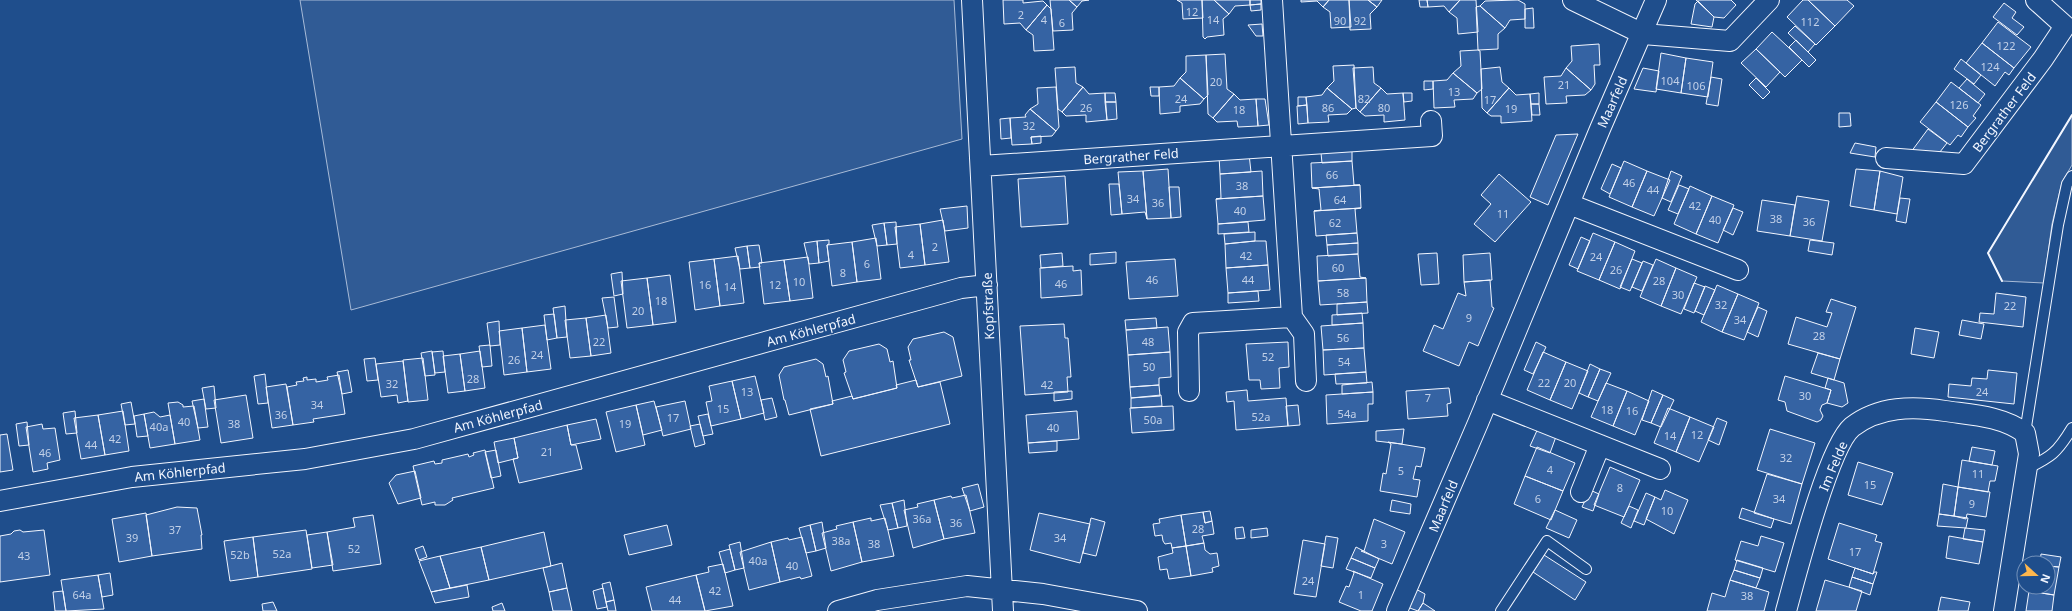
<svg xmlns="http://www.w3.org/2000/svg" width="2072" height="611" viewBox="0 0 2072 611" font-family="'Noto Sans',sans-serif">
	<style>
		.green { fill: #305b95; stroke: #a8bbd7 }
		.building { fill: #3563a3; stroke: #f2f6ff }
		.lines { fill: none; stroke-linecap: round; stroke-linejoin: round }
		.lane-casing { stroke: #f2f6ff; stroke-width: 12 }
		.street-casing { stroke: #f2f6ff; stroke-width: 22 }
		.lane { stroke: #1f4e8c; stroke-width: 10 }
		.street { stroke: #1f4e8c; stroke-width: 20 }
		.wall { stroke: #f2f6ff; stroke-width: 2 }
		.labels { text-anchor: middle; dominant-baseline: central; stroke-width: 3; stroke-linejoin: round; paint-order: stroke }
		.number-label { font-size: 11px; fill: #c3d1e8 }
		.street-label { font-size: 13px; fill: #f2f6ff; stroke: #1f4e8c }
	</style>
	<rect width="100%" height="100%" fill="#1f4e8c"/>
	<!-- green -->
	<path class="green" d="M300,0H954L962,139L351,310Z
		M2072,115V165L2062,182L2052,224L2044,283L2002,281L1988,253Z"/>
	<!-- building -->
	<path class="building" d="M1003,0H1023V3L1043,1L1047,5L1026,30L1020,23L1004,24Z
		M1050,0H1069L1077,7L1072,13L1073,30L1053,31Z
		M1069,0H1089L1082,1L1077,7Z
		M1177,0H1202L1203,18L1183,19L1182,3Z
		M1202,0H1214L1229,14L1223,19L1224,35L1207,37L1205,39L1203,37Z
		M1214,0H1250V5L1235,6L1229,14Z
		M1250,0H1261V4L1250,5Z
		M1301,0H1329L1323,7L1317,1L1301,2Z
		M1329,0H1349L1351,27L1331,28L1330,12L1323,7Z
		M1349,0H1368L1377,7L1370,14L1371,29L1350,30Z
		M1368,0H1382L1377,7Z
		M1419,0H1427L1428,7H1420Z
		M1427,0H1460L1449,12L1444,6L1428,7Z
		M1460,0H1476L1478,32L1458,34L1457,18L1449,12Z
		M1518,0L1525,4V19L1510,20L1505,28L1480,6L1485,1Z
		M1696,0H1731L1736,5L1724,18L1714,17Z
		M1803,0H1808L1835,26L1816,45L1787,17Z
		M1808,0H1847L1854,6L1835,26Z
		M1698,1L1714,17L1712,27L1691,24L1695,4Z
		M2004,3L2016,12L2012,18L2024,27L2017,35L1993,17Z
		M1261,4V10L1251,11L1250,5Z
		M1047,5L1051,9L1054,50L1034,51L1033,35L1026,30Z
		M1480,6L1505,28L1498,34V49L1478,50L1476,7Z
		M1533,8L1534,28H1525V9Z
		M1998,22L2031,47L2014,68L1982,43Z
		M1262,24L1263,36H1256L1248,25Z
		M1795,26L1815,44L1808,52L1788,33Z
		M1772,32L1802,60L1785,77L1756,49Z
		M1796,40L1816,60L1809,67L1789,47Z
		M1982,43L2014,68L2009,75L2005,72L1995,86L1966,63Z
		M1599,44L1600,65H1594L1595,84L1591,90L1566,68L1572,61L1571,46Z
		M1756,49L1780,72L1766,87L1741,63Z
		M1478,50L1480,51L1482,89L1477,93L1453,73L1461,66L1460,51Z
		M1661,53L1686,58L1681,93L1656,89Z
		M1225,54L1227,89L1234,94L1213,118L1208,114L1206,55Z
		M1206,55L1208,95L1204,99L1180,78L1186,72V56Z
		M1686,58L1713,62L1708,97L1681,93Z
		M1961,59L1981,75L1974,84L1954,69Z
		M1354,65L1356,108L1352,109L1327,88L1334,81L1333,66Z
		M1075,67L1076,83L1083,87L1062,112L1058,109L1055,68Z
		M1373,67L1374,83L1381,88L1360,112L1356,108L1353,68Z
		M1500,67L1502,82L1509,88L1487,113L1482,108L1481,69Z
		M1566,68L1591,90L1585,95L1566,96L1567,103L1546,104L1544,77L1561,76Z
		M1643,68L1659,71L1656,92L1634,89Z
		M1453,73L1477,93L1473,99L1454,100L1455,107L1434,108L1433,81L1447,80Z
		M1711,77L1722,79L1718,106L1706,104Z
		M1180,78L1204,99L1200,104L1180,106V112L1160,114L1159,87L1174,86Z
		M1756,78L1770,92L1763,99L1749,85Z
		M1967,79L1985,94L1978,103L1959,88Z
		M1424,81H1433V89L1424,90Z
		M1951,82L1981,105L1973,116L1976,118L1968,127L1936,102Z
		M1056,87L1059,127L1056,131L1030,109L1038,104L1037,88Z
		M1083,87L1089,94L1105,93L1107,120L1086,122V115L1066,116L1062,112Z
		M1150,87H1159V96H1151Z
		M1327,88L1352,109L1347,114L1328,115L1329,122L1308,123L1306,97L1322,95Z
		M1381,88L1387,94L1403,93L1405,120L1384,122V115L1365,116L1360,112Z
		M1509,88L1516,95L1530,94L1532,121L1501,123V116H1491L1487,113Z
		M1105,93H1115L1116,102H1105Z
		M1403,93H1412V101L1404,102Z
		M1539,93V104H1531L1530,94Z
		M1234,94L1240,100L1256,99L1258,126L1238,127L1237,121L1217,122L1213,118Z
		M1298,97H1306L1307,105L1298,106Z
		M1256,99H1265L1269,125L1258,126Z
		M1105,102H1116L1117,119L1107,120Z
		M1936,102L1968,127L1961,137L1958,135L1950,145L1920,122Z
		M1531,104H1539L1540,115H1532Z
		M1307,105L1308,123L1298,124L1297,106Z
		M1030,109L1056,131L1052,136L1031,137L1032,144L1012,145L1010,118L1026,117L1025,115Z
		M1839,113H1850L1851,126L1839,127Z
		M1010,118L1011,138L1001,139L1000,119Z
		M1928,129L1947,143L1936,157L1911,152Z
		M1578,134L1548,205L1530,197L1556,135Z
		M1041,136V143L1032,144L1031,137Z
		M1855,143L1876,147L1875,157L1850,153Z
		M1352,151V161L1322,163L1321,153Z
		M1249,154L1251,172L1220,174L1219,156Z
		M1352,161L1354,185H1360L1312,188L1311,163Z
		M1624,161L1647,171L1632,207L1609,197Z
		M1612,164L1621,168L1610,194L1601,189Z
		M1168,169L1171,218L1147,219L1143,171Z
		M1856,169L1880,171L1874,210L1850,206Z
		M1143,171L1147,219L1145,212L1122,214L1118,172Z
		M1262,171L1263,196L1216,199L1221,198L1220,174Z
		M1647,171L1670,180L1654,216L1632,207Z
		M1671,171L1682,176L1671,202L1662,198Z
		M1880,171L1903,177L1897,214L1874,210Z
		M1499,174L1531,202L1495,242L1474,224L1491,204L1481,195Z
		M1065,176L1068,224L1021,227L1018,179Z
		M1109,184H1119L1122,214L1111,215Z
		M1360,185L1361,208L1314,211L1321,210L1319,189L1312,188Z
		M1679,185L1689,189L1678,214L1668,210Z
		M1690,186L1712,196L1696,234L1674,224Z
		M1169,187H1179L1181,217L1171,218Z
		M1263,196L1265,220L1218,224L1216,199Z
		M1712,196L1734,205L1718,243L1696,234Z
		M1797,196L1829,201L1822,241L1790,236Z
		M1900,198L1910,199L1906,223L1896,221Z
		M1762,200L1795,205L1790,236L1757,231Z
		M967,206L968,228L945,231L940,209Z
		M1361,208L1355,209L1357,233L1316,236L1314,211Z
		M1733,208L1743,212L1733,235L1723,230Z
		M943,220L949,262L925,265L920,224Z
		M896,222L897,244L887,245L884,223Z
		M1248,222L1249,232L1218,234V224Z
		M884,223L887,245L877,246L872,225Z
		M920,224L925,265L900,268L895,227Z
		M1255,232V241L1225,244L1224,234Z
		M1357,233L1358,243L1327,245L1326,235Z
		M1593,233L1615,242L1599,280L1577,271Z
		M1581,237L1590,241L1578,269L1569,265Z
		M876,238L881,279L857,282L852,242Z
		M829,240V244L827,245L829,261L819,263L817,241Z
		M1810,240L1834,243L1832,255L1808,251Z
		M817,241L819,263L809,264L804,243Z
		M1255,241H1266L1268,265L1226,268L1225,244Z
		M852,242L857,282L832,286L827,245Z
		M1615,242L1635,251L1620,289L1599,280Z
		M1358,243V254L1328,256L1327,245Z
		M759,245L762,263H759L760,267L750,268L747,246Z
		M747,246L750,268L740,269L735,248Z
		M1116,252V263L1090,265V254Z
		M1062,253L1063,266L1041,268L1040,255Z
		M1437,253L1439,284L1421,285L1418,254Z
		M1490,253L1492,280L1464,282L1463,255Z
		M1358,254L1360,277L1366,278L1318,281L1317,256Z
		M738,256L744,303L720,306L714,259Z
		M808,257L813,298L790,301L784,260Z
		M714,259L720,306L695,310L689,262Z
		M1175,259L1178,296L1129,299L1126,262Z
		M1632,259L1642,263L1630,291L1620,287Z
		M1656,259L1676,268L1661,306L1640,297Z
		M784,260L790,301L764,304L759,263Z
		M1643,261L1653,265L1642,291L1632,287Z
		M1268,265L1270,290L1228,293L1226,268Z
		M1073,266V271L1081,270L1082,295L1041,298L1040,268Z
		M1676,268L1697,277L1681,314L1661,306Z
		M622,272L623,294L614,296L611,274Z
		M670,275L676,322L653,325L647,278Z
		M647,278L653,325L627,328L621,281Z
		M1366,278L1367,302L1320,305L1318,281Z
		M1490,280L1492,307L1494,308L1478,346L1469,342L1459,366L1423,351L1434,325L1443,329L1458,293L1466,296L1464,282Z
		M1694,283L1705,287L1694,313L1684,309Z
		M1717,285L1738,294L1722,332L1701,322Z
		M1705,286L1715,290L1704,315L1695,311Z
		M1258,291L1259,301L1228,303V293Z
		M1996,293L2026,297L2023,327L1979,322L1980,313L1994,314Z
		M1738,294L1759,303L1744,340L1722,332Z
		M614,297L618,327L608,328L602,298Z
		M1831,299L1856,307L1840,359L1788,344L1796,317L1827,327L1832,313L1826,312Z
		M1367,302L1368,313L1337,315V304Z
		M565,306L567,337L557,338L553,308Z
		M1758,307L1767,311L1758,337L1747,332Z
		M1362,313L1363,323L1332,325V315Z
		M554,314L557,338L547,340L544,315Z
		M606,315L611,353L591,356L586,318Z
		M586,318L591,356L570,358L565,320Z
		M1156,318L1157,328L1126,330L1125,320Z
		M1962,320L1984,324L1981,339L1959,335Z
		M499,321L500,345L490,346L487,323Z
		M1363,323L1364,348L1323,350L1321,326Z
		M1064,324L1065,338H1068L1071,377H1067L1068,392L1025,395L1020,326Z
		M545,325L551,369L527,372L522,328Z
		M1168,327L1170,352L1128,355L1126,330Z
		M522,328L527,372L504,375L499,331Z
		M1915,328L1939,332L1934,358L1911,354Z
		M944,332L953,337L962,376L918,387L909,360H911L908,347L913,339Z
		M1288,342L1289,367L1279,368L1280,388L1261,389L1260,380H1249L1246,344Z
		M1536,342L1546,347L1533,374L1524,370Z
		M879,344L887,349L890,362L893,361L897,388L853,399L844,373L846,372L843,360L849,351Z
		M490,345L492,366L482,367L479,346Z
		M1364,348L1366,372L1324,375L1323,350Z
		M432,351L435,375L425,376L421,353Z
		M443,351L445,372L435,373L432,352Z
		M480,351L485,388L465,391L460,354Z
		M1170,352L1171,377L1159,378V385L1130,387L1128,355Z
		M1543,352L1566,362L1550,400L1527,390Z
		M1818,353L1840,359L1834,380L1811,373Z
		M460,354L465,391L448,393L443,356Z
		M375,358L378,380L367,381L364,359Z
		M423,358L428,400L408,402L403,360Z
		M816,359L823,364L826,377L828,376L833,404L789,415L785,400H784L779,375L784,367Z
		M403,361L408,401L398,403L397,395L381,397L376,364Z
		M1566,362L1588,371L1572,409L1550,400Z
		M1590,364L1600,369L1588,397L1579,393Z
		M1600,369L1611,373L1598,401L1588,397Z
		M348,370L352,392L342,394L337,372Z
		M1988,370L2017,373L2014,404L1948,397L1949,384L1971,386L1972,378L1987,379Z
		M1366,372L1367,383L1336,384L1335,374Z
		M265,374L268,403L258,404L254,376Z
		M339,375L345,414L313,419L314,422L293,425L287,387L297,385L296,382L304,381L303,378L307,377V380L316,379V382L328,380L327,377Z
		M755,376L764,413L741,419L732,381Z
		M1785,376L1831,390L1827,403L1822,405L1820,410L1823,416L1821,420L1817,422L1787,411L1785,402L1778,400Z
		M1828,378L1844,383L1848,403L1842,407L1827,403L1831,390L1825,388Z
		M916,380L918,387L940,382L950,424L821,456L810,409L833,404L832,401L852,396L853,399L897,388L896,385Z
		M732,381L741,419L711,426L706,402L712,401L709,386Z
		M1372,382L1373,392L1342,394V385Z
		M1606,383L1627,391L1613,426L1591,417Z
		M286,384L293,425L272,428L266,387Z
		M1159,385L1160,396L1131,398L1130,387Z
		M214,386L216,408L206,409L202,388Z
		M1449,388L1451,403L1447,404L1448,416L1408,419L1406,391Z
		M1247,390L1248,401L1286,398L1288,426L1236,430L1234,401L1227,402L1226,392Z
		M1652,390L1663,395L1651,423L1642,420Z
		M1072,391V399L1054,401V392Z
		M1627,391L1649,401L1635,435L1613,426Z
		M1373,392V404H1368V421L1327,424L1326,395Z
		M246,395L253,438L221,443L214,400Z
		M1161,395L1162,406L1131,408V398Z
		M1663,395L1674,400L1661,427L1651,423Z
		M772,398L777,417L765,420L761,400Z
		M204,399L208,427L198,428L192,401Z
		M654,401L662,430L643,435L636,405Z
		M685,401L691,429L663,436L656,407Z
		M131,402L135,424L125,425L121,404Z
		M178,402L183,405V407L194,406L200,440L175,444L168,403Z
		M636,405L645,445L616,452L606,412Z
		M1298,405L1300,425L1288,426L1286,406Z
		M1173,406L1174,430L1132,433L1130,408Z
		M1668,408L1690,417L1676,452L1654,443Z
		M75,411L77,433L66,434L63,413Z
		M123,411L129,451L105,455L98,415Z
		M1077,411L1079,439L1028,443L1026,415Z
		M154,412L160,417L170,415L175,444L150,448L144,414Z
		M144,414L148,436L137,437L134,416Z
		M708,414L713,434L703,436L698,416Z
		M98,415L105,455L81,459L74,418Z
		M1690,417L1714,427L1699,462L1676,452Z
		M1717,418L1727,422L1719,445L1708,440Z
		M596,419L601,439L571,445L567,425Z
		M27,422L29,445L19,446L16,424Z
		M42,424L43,429L55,428L60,460L47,463L48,469L33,472L26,427Z
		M700,424L705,444L695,447L690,426Z
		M567,425L571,445H576L582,469L519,483L513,459L518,458L514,438Z
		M1539,426L1557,434L1550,453L1530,446Z
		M1404,429L1402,444L1376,441V431Z
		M1770,429L1815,443L1802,484L1757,470Z
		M7,434L13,470L0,472V435Z
		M514,438L518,458L498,463L494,442Z
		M1057,441V451L1029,453L1028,443Z
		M1388,442L1425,448L1421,467L1416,466L1413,479L1420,480L1417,497L1380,491L1383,473L1386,474L1391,444Z
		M1537,447L1575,463L1563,491L1525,476Z
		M1972,447L1995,451L1992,465L1969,461Z
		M485,450L494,488L452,498L453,500L445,505H435V502L422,505L413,466L434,461L435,464L442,463V460L468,454L469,457L474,455L473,453Z
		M496,450L501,476L491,478L485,452Z
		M1962,460L1998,466L1995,481H1990L1988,492L1958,487Z
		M1858,462L1893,473L1882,505L1848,495Z
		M1610,467L1640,480L1624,517L1594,505Z
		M415,471L421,498L398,504L389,483L396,475Z
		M1767,474L1802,484L1791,524L1754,513Z
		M1525,476L1563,491L1551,520L1514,504Z
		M978,484L984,507L970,511L962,488Z
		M1943,484L1958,487L1954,516L1939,514Z
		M1958,487L1990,492L1986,517L1967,514L1966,519L1954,516Z
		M1590,490L1599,494L1593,511L1582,507Z
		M1665,490L1688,500L1674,534L1646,519L1655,497L1661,500Z
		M1646,493L1655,497L1644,525L1634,521Z
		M966,495L975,533L944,539L934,500L951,496L952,498Z
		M904,500L907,526L898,528L892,503Z
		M934,500L944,539L913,548L904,510L918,507L917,504Z
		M1392,500L1411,504L1410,514L1390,511Z
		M892,503L898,528L888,530L880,505Z
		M1629,506L1638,510L1631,528L1621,523Z
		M177,507L197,508L202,535H201L202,549L152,556L146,515Z
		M1742,508L1774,519L1771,528L1739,518Z
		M1555,510L1577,520L1569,538L1546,528Z
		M1210,511L1212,521L1205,523L1203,512Z
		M1203,512L1205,523L1212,521L1214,534L1202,536L1204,543L1186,546L1181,515Z
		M146,513L152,556L119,562L112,519Z
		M1039,513L1090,524L1080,563L1030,550Z
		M1939,514L1968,518L1966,528L1937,526Z
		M373,515L381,564L333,571L327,532L355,527L353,518Z
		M1181,515L1186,546L1172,548L1171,543L1165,544L1163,541L1162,535L1155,536L1153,524L1160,523L1159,519Z
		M871,518V521L885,518L894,556L862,562L853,522Z
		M1091,518L1105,522L1096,556L1083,553Z
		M1374,519L1405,532L1392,564L1361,551H1364Z
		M822,522L826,548L816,551L810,525Z
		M853,522L862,562L831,571L822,533L837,529L836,526Z
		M1839,523L1877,535L1875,541L1882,543L1873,574L1828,559Z
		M667,525L672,545L629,555L624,535Z
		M810,525L816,551L806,553L799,528Z
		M1243,527L1245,538L1236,539L1235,528Z
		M1267,528L1268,536L1251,538V530Z
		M1965,528L1985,530L1983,542L1963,539Z
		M20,530L23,532L44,530L50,575L0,582V536L11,534L14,531Z
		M306,530L312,569L258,577L253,537Z
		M327,532L333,565L312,568L307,535Z
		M544,532L551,566L489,580L481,547Z
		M1326,536L1338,538L1333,568L1321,566Z
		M1761,536L1784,543L1775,572L1735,560L1741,541L1758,546Z
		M1949,536L1983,542L1979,564L1946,558Z
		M253,537L258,577L230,581L224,541Z
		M802,537L812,576L801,579L800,577L780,582L771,542L788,538L789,540Z
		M1303,540L1325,544L1316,597L1294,594Z
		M740,542L744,568L735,570L729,545Z
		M771,542L780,582L749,590L740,552Z
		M1204,543L1205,550L1210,554L1217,553L1219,566L1212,568L1213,572L1191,576L1186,546Z
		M423,546L427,557L419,560L415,549Z
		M1186,546L1191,576L1169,579L1167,569L1160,570L1158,557L1173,553L1172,548Z
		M481,547L489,580L450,588L440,556Z
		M1356,547L1379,559L1375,568L1351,558Z
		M730,549L735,570L725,573L719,552Z
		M2041,554L2061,557L2059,567L2048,566V563H2040Z
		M1544,555L1586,582L1575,600L1533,572Z
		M440,556L450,588L431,592L419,561Z
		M1351,558L1375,568L1371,578L1346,569Z
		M1737,560L1763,568L1760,578L1734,570Z
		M562,563L567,588L549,592L543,568Z
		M723,564L733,606L705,611L696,575L709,572L708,567Z
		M2048,566L2059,567L2054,595L2029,591L2030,587H2048Z
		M1855,568L1873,574L1874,572H1877L1873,584L1852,577Z
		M1734,570L1760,578L1756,588L1730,580Z
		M1353,571L1383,584L1372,611H1361L1339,602L1346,586L1349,587L1354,573Z
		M110,573L113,595L102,597L98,575Z
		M98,575L104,609L66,611L61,580Z
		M696,575L705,611H652L646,587Z
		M1852,577L1873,584L1870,595L1849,587Z
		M1730,580L1769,592L1764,611H1707L1712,593L1725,597Z
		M1825,580L1862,591L1856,611H1816Z
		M610,582L614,600L606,602L602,584Z
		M467,585L469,597L435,603L431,592Z
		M567,588L572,611H553L549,592Z
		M603,588L607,607L597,609L593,591Z
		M1414,588L1425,594L1423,603L1418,611L1407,607Z
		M63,591L66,611H55L53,592Z
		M2029,591L2054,595L2052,611H2026Z
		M1941,597L1970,602L1968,611H1938Z
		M614,600L616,611H608L606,602Z
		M273,602L277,611H263L262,604Z
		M502,603L505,611H493L492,607Z
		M1423,603L1435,611H1418Z"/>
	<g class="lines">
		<!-- lane casing -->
		<g class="lane-casing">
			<path id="lane" d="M2025,433L2058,225L2067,184L2072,176
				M2026,469C2051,457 2057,453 2072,428
				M1501,611L1547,541L1586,569"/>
		</g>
		<!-- street casing -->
		<g class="street-casing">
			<path id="street" d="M972,0L1003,611
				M1573,0L1643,34L1730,41L1769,0
				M1886,158L1964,164L2043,59L2065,26L2036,0
				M981,166L1432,136L1431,121
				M1569,204L1738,270
				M1292,317L1304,334L1306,381
				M1189,391L1188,332L1193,323L1292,317L1272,0
				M1487,400L1660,469
				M1581,492L1600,445
				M0,501L132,477L305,459L414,439L961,288L987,285
				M838,611L877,600L967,586L1043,594L1137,611
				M1397,611L1478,423L1600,129L1656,0
				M1786,611C1796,575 1828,447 1852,427C1879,406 1913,406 1945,411C1973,415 2002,416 2025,433L2029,454L2004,611"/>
		</g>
		<!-- lane -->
		<use href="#lane" class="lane"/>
		<!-- street -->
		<use href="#street" class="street"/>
		<!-- wall -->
		<path class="wall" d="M2002,281L1988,253L2072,115"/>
	</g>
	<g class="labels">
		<!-- number labels -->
		<g class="number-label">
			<text x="1192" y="11">12</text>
			<text x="1021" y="14">2</text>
			<text x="1044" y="19">4</text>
			<text x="1213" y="19">14</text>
			<text x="1340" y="20">90</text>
			<text x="1360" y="20">92</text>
			<text x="1810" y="21">112</text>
			<text x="1062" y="22">6</text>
			<text x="2006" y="45">122</text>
			<text x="1990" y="66">124</text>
			<text x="1670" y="80">104</text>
			<text x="1216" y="81">20</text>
			<text x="1564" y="84">21</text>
			<text x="1696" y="85">106</text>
			<text x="1454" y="91">13</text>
			<text x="1181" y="98">24</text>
			<text x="1364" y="98">82</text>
			<text x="1490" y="99">17</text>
			<text x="1959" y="104">126</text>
			<text x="1086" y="107">26</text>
			<text x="1328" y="107">86</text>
			<text x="1384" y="107">80</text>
			<text x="1511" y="108">19</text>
			<text x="1239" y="109">18</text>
			<text x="1029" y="125">32</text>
			<text x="1332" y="174">66</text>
			<text x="1629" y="182">46</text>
			<text x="1242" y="185">38</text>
			<text x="1653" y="189">44</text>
			<text x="1133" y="198">34</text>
			<text x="1340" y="199">64</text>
			<text x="1158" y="202">36</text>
			<text x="1695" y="205">42</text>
			<text x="1240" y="210">40</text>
			<text x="1503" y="213">11</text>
			<text x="1776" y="218">38</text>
			<text x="1715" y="219">40</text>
			<text x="1809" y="221">36</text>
			<text x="1335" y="222">62</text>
			<text x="935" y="246">2</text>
			<text x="911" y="254">4</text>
			<text x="1246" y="255">42</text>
			<text x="1596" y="256">24</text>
			<text x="867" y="263">6</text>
			<text x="1338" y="267">60</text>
			<text x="1616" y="269">26</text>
			<text x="843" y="272">8</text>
			<text x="1152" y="279">46</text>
			<text x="1248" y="279">44</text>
			<text x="1659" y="280">28</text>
			<text x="799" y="281">10</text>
			<text x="1061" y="283">46</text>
			<text x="705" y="284">16</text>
			<text x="775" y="284">12</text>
			<text x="730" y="286">14</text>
			<text x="1343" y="292">58</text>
			<text x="1678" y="294">30</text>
			<text x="661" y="300">18</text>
			<text x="1721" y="304">32</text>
			<text x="2010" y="305">22</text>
			<text x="638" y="310">20</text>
			<text x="1469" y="317">9</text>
			<text x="1740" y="319">34</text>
			<text x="1819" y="335">28</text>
			<text x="1343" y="337">56</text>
			<text x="599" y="341">22</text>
			<text x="1148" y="341">48</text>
			<text x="537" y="354">24</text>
			<text x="1268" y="356">52</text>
			<text x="514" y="359">26</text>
			<text x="1344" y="361">54</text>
			<text x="1149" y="366">50</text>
			<text x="473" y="378">28</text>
			<text x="1544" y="382">22</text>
			<text x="1570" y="382">20</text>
			<text x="392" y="383">32</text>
			<text x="1047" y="384">42</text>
			<text x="747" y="391">13</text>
			<text x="1982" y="391">24</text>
			<text x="1805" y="395">30</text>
			<text x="1428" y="397">7</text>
			<text x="317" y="404">34</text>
			<text x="723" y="408">15</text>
			<text x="1607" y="409">18</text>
			<text x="1632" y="410">16</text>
			<text x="1347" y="413">54a</text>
			<text x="281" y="414">36</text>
			<text x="1261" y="416">52a</text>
			<text x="673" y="417">17</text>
			<text x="1153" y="419">50a</text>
			<text x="184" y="421">40</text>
			<text x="234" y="423">38</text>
			<text x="625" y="423">19</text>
			<text x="159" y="426">40a</text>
			<text x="1053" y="427">40</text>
			<text x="1697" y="434">12</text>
			<text x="1670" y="435">14</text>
			<text x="115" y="438">42</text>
			<text x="91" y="444">44</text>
			<text x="547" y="451">21</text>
			<text x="45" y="452">46</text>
			<text x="1786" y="457">32</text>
			<text x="1550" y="469">4</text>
			<text x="1401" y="470">5</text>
			<text x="1978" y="473">11</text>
			<text x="1870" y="484">15</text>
			<text x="1620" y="487">8</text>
			<text x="1538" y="498">6</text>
			<text x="1779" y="498">34</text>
			<text x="1972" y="503">9</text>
			<text x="1667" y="510">10</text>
			<text x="922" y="518">36a</text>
			<text x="956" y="522">36</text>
			<text x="1198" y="528">28</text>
			<text x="175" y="529">37</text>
			<text x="132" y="537">39</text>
			<text x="1060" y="537">34</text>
			<text x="841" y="540">38a</text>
			<text x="874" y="543">38</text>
			<text x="1384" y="543">3</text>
			<text x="354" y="548">52</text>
			<text x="1855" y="551">17</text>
			<text x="282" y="553">52a</text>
			<text x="240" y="554">52b</text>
			<text x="24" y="555">43</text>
			<text x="758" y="560">40a</text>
			<text x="792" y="565">40</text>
			<text x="1308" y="580">24</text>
			<text x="715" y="590">42</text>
			<text x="82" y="594">64a</text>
			<text x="1361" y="594">1</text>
			<text x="1747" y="595">38</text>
			<text x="675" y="599">44</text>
		</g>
		<!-- street labels -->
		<g class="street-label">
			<text transform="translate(1612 102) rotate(-66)">Maarfeld</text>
			<text transform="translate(2004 112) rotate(-53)">Bergrather Feld</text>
			<text transform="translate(1131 156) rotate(-4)">Bergrather Feld</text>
			<text transform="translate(988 306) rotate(-92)">Kopfstraße</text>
			<text transform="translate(811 330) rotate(-15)">Am Köhlerpfad</text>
			<text transform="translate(498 416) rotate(-15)">Am Köhlerpfad</text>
			<text transform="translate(1833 466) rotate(-67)">Im Felde</text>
			<text transform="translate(180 472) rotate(-6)">Am Köhlerpfad</text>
			<text transform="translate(1443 506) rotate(-67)">Maarfeld</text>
		</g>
	</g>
	<!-- north arrow -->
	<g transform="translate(2036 575) rotate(111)"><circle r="19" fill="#1f4e8c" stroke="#7391ba"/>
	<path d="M0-3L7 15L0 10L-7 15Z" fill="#ffb74d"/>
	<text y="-6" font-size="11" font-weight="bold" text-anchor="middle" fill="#f2f6ff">N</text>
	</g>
</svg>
